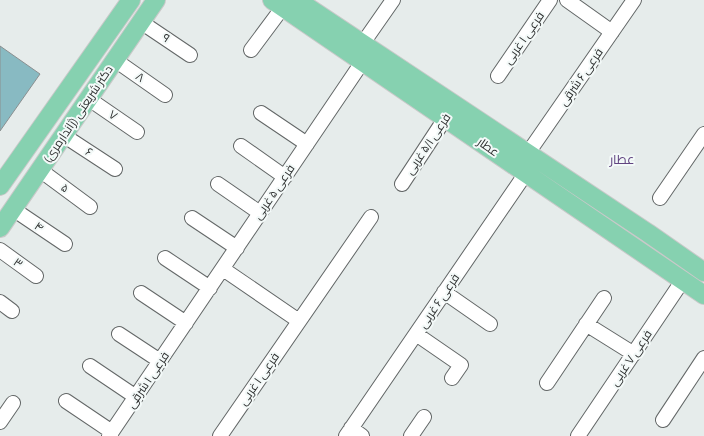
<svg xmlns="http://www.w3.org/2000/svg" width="704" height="436" viewBox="0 0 704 436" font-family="'Alegreya Sans',Cairo,sans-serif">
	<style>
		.building { fill: #88bac2; stroke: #8a8f90 }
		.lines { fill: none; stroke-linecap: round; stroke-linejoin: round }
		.minor-casing { stroke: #636767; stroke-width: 16 }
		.major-casing { stroke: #c9c9c9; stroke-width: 20 }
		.minor { stroke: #fff; stroke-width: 14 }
		.major { stroke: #86d1b0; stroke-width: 18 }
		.labels { text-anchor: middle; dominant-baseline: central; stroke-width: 4; stroke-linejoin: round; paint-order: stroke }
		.street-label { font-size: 12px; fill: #2e3030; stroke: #f3f9f8 }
		.neighbourhood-label { font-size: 13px; fill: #614480; stroke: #f3f9f8 }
	</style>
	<rect width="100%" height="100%" fill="#e6eceb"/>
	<!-- building -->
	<path class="building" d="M0,46L40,74L0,131Z"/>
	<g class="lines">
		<!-- minor casing -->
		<g class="minor-casing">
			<path id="minor" d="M567,0L612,32
				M141,22L190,55
				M363,43L393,0
				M251,50L283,7
				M115,60L165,95
				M498,76L550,0
				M89,99L137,132
				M261,113L307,144
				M63,135L115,169
				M241,146L285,177
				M528,153L634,0
				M40,170L90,207
				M218,184L260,213
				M402,184L450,111
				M660,198L704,134
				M13,209L65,244
				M192,218L237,248
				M0,250L36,276
				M165,258L210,288
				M223,269L299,321
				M444,292L490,324
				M141,293L186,323
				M0,302L12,311
				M586,324L634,354
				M119,334L160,361
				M416,334L461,365L452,378
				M90,366L136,397
				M547,383L604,298
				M66,401L112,432
				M663,420L704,358
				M0,422L13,403
				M351,428L362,436
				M109,436L363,61
				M220,436L371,217
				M346,436L526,173
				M411,436L424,417
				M578,436L683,280"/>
		</g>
		<!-- major casing -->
		<g class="major-casing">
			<path id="major" d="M272,0L704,295
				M297,0L648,233L704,272
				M0,186L131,0
				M0,228L156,0"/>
		</g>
		<!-- minor -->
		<use href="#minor" class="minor"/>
		<!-- major -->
		<use href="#major" class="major"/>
	</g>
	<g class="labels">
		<!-- street labels -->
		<g class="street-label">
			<text transform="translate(166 38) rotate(34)">۹</text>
			<text transform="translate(524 38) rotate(-55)">فرعی ۱ غربی</text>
			<text transform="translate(140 77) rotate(34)">۸</text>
			<text transform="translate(581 77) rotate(-55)">فرعی ۶ شرقی</text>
			<text transform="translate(78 114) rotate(-56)">دکتر شریعتی (ژاندارمری)</text>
			<text transform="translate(113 115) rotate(35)">۷</text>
			<text transform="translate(428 144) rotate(-56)">فرعی ۵/۱ غربی</text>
			<text transform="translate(488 147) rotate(35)">عطار</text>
			<text transform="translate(89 152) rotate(33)">۶</text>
			<text transform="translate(65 188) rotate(36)">۵</text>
			<text transform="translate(274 192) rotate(-56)">فرعی ۵ غربی</text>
			<text transform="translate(39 227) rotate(34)">۴</text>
			<text transform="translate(18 263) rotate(35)">۳</text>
			<text transform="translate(439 301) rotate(-56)">فرعی ۶ غربی</text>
			<text transform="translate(631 358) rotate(-56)">فرعی ۷ غربی</text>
			<text transform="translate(259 379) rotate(-55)">فرعی ۱ غربی</text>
			<text transform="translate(148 380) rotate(-56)">فرعی ۱ شرقی</text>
		</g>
		<!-- neighbourhood labels -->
		<g class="neighbourhood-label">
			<text x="622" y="160">عطار</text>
		</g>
	</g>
</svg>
